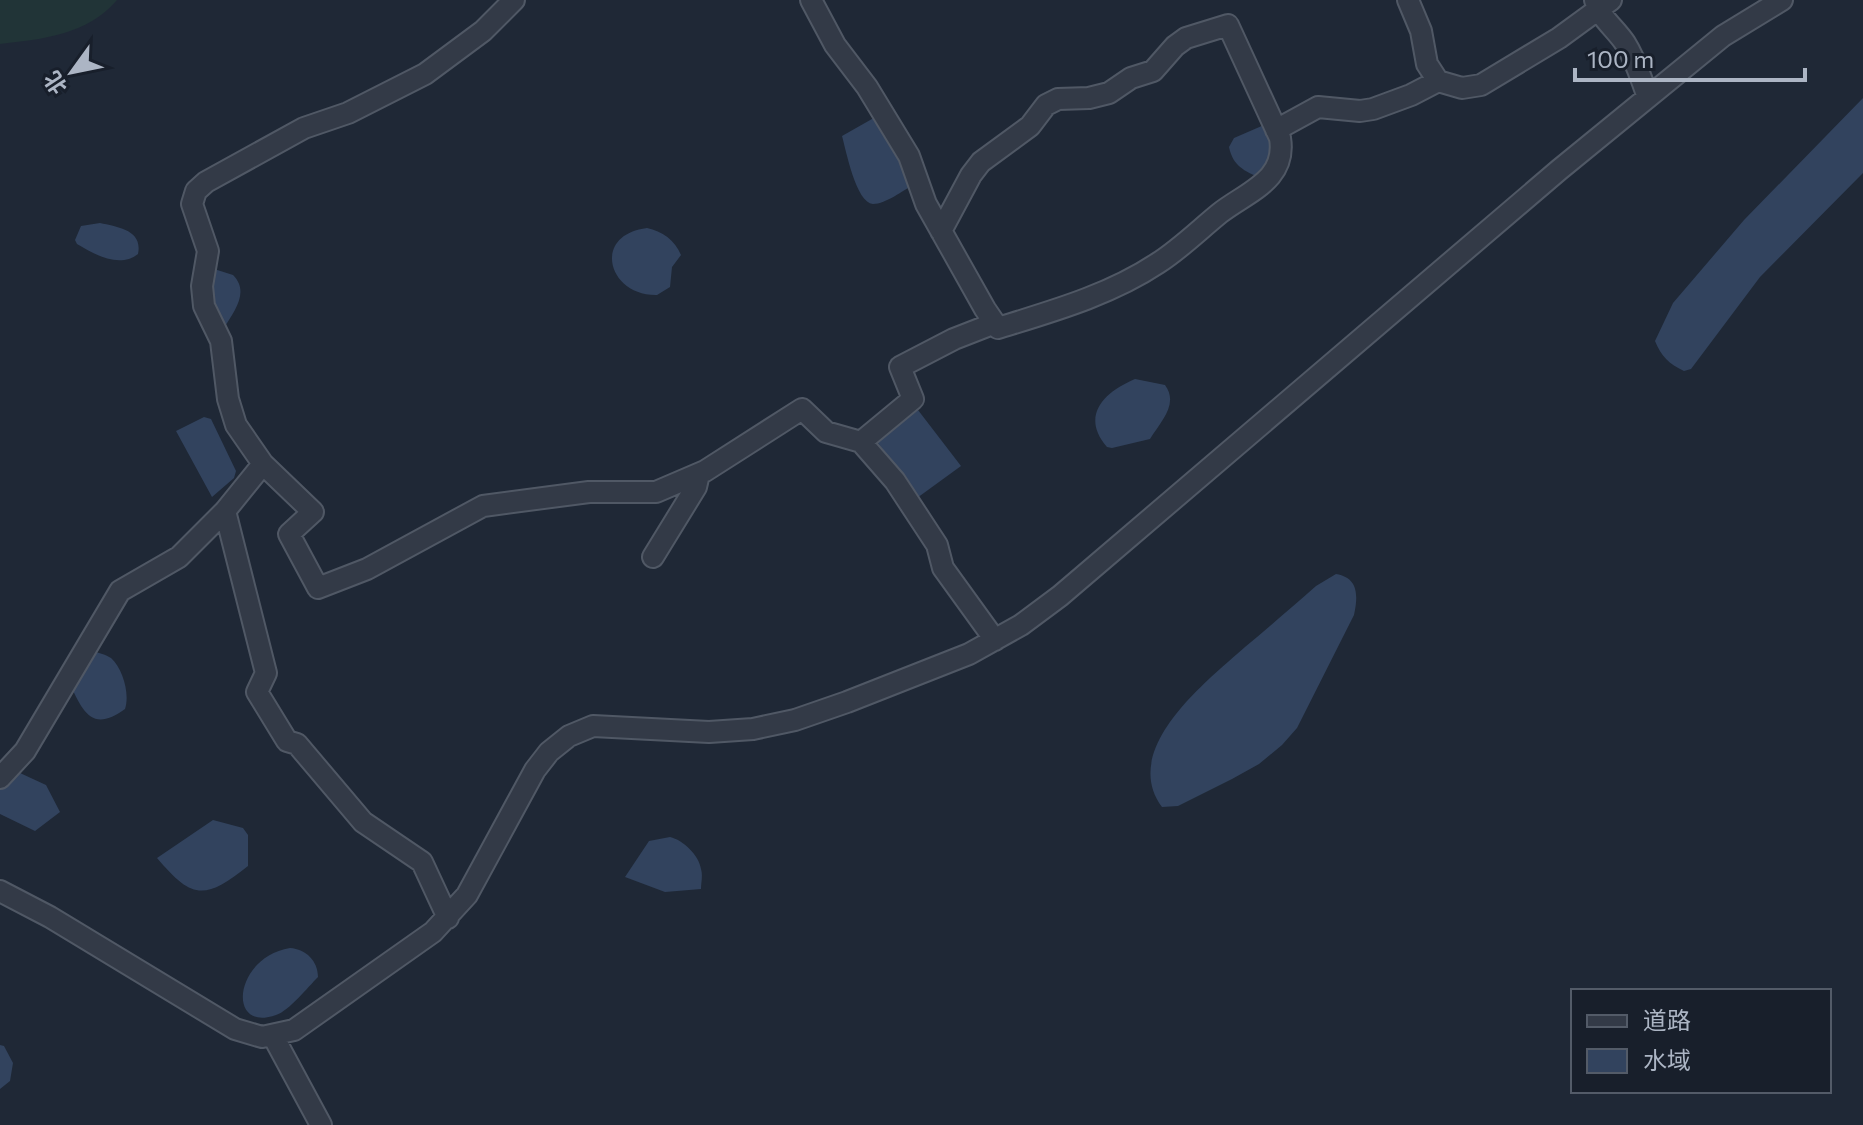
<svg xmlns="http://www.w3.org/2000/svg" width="1863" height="1125" viewBox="0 0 1863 1125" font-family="Commissioner,'Noto Sans SC',sans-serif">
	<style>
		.green { fill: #213437 }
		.water { fill: #32435e }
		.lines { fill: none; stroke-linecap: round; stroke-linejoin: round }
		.minor-casing { stroke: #505865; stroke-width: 24 }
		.minor { stroke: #333a47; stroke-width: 20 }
	</style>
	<rect width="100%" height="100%" fill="#1f2836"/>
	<!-- green -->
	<path class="green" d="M0,0H117C87,35 43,39 0,44Z"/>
	<!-- water -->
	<path class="water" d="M1863,98V173L1760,277L1691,369L1684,371C1669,364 1661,356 1655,341L1673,303L1744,220Z
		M879,115L914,185C903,190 886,204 873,204C856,203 846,150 842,136Z
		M1264,125L1269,130L1274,154L1261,178C1244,171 1233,166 1229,147L1234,138Z
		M100,223C118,227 143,230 138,254C119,269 94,254 77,244L75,240L81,226Z
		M647,228C662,231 675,240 681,255L672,267L670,287L657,295C608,296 591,235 647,228Z
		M211,268L233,275C250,292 234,311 224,328L213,312Z
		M1135,379L1165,385C1179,404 1161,421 1150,439L1112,448L1107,447C1080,416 1104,392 1135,379Z
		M918,410L961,466L917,498L876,440Z
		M204,417L211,419L236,471L234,478L212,497L176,431Z
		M1336,574C1359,578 1358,596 1354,615L1297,728L1282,745L1259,764L1232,779L1178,806L1162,807C1119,749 1207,681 1245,647C1269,627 1292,607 1316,586Z
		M92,651C98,653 105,654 111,658C123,669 130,694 125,709C92,733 83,712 69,682Z
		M20,773L46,785L60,812L35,831L0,814V790Z
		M213,820L243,828L248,835V866C204,901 192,899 157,858Z
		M670,837C683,840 699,855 701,869C703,875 701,883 701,889L665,892L625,877L649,841Z
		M290,948C306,949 318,961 318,977C308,987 289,1011 276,1015C226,1033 234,957 290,948Z
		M0,1045L4,1046L13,1063L10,1081L0,1089Z"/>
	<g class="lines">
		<!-- minor casing -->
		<g class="minor-casing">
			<path id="minor" d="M514,0L483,31L425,74L348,113L304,128L206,182L196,191L192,204L208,251L202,286L204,306L221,341L228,399L236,425L263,464L313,512L289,534L318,588L367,569L483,506L589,492H656L705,471L802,409L826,432L861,442L895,481L937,545L943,568L995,640
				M811,0L835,45L867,87L909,156L926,204L985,309L998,328C1053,311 1110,295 1158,263C1180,249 1199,230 1220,213C1247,192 1287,180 1280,138L1228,25L1186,38L1175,46L1153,71L1131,78L1109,93L1089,98L1058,99L1046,105L1030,126L981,162L971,175L941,231
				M1408,0L1421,31L1427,64L1438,81
				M1595,0C1600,18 1615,28 1625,43C1636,60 1641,79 1648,97
				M1276,130L1318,107L1360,111L1373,109L1411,95L1438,81L1462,88L1481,85L1559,38L1611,0
				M861,442L913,399L900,367L954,339L995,323
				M225,511L266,673L257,692L287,741L297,744L363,822L422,862L448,918
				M653,557L696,487L699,474
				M0,778L25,751L120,591L179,557L225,511L263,464
				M0,891L50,917L235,1029L262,1037L294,1030L433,932L467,895L535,770L549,752L569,736L593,726L709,732L753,729L795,720L847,702L969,654L1021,625L1060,596L1559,170L1723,36L1782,0
				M273,1036L321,1125"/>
		</g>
		<!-- minor -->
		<use href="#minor" class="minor"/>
	</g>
	<!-- legend -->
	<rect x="1571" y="989" width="260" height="104" fill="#181f2b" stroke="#535b68" stroke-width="2"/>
	<rect x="1587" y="1015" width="40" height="12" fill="#333a47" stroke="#535b68" stroke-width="2"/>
	<text x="1643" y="1029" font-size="24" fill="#acb5c4">道路</text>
	<rect x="1587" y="1049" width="40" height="24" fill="#32435e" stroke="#535b68" stroke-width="2"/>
	<text x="1643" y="1069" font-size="24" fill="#acb5c4">水域</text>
	<!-- north arrow -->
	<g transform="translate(72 72) rotate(237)" stroke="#181f2b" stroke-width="6" paint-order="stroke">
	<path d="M0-6L14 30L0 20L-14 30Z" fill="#acb5c4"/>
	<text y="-12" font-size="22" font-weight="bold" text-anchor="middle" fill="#acb5c4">北</text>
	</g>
	<!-- scale -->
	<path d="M1575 68v12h230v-12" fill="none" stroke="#acb5c4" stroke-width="4"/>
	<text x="1587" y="68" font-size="24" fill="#acb5c4" stroke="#181f2b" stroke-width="6" paint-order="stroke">100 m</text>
</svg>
